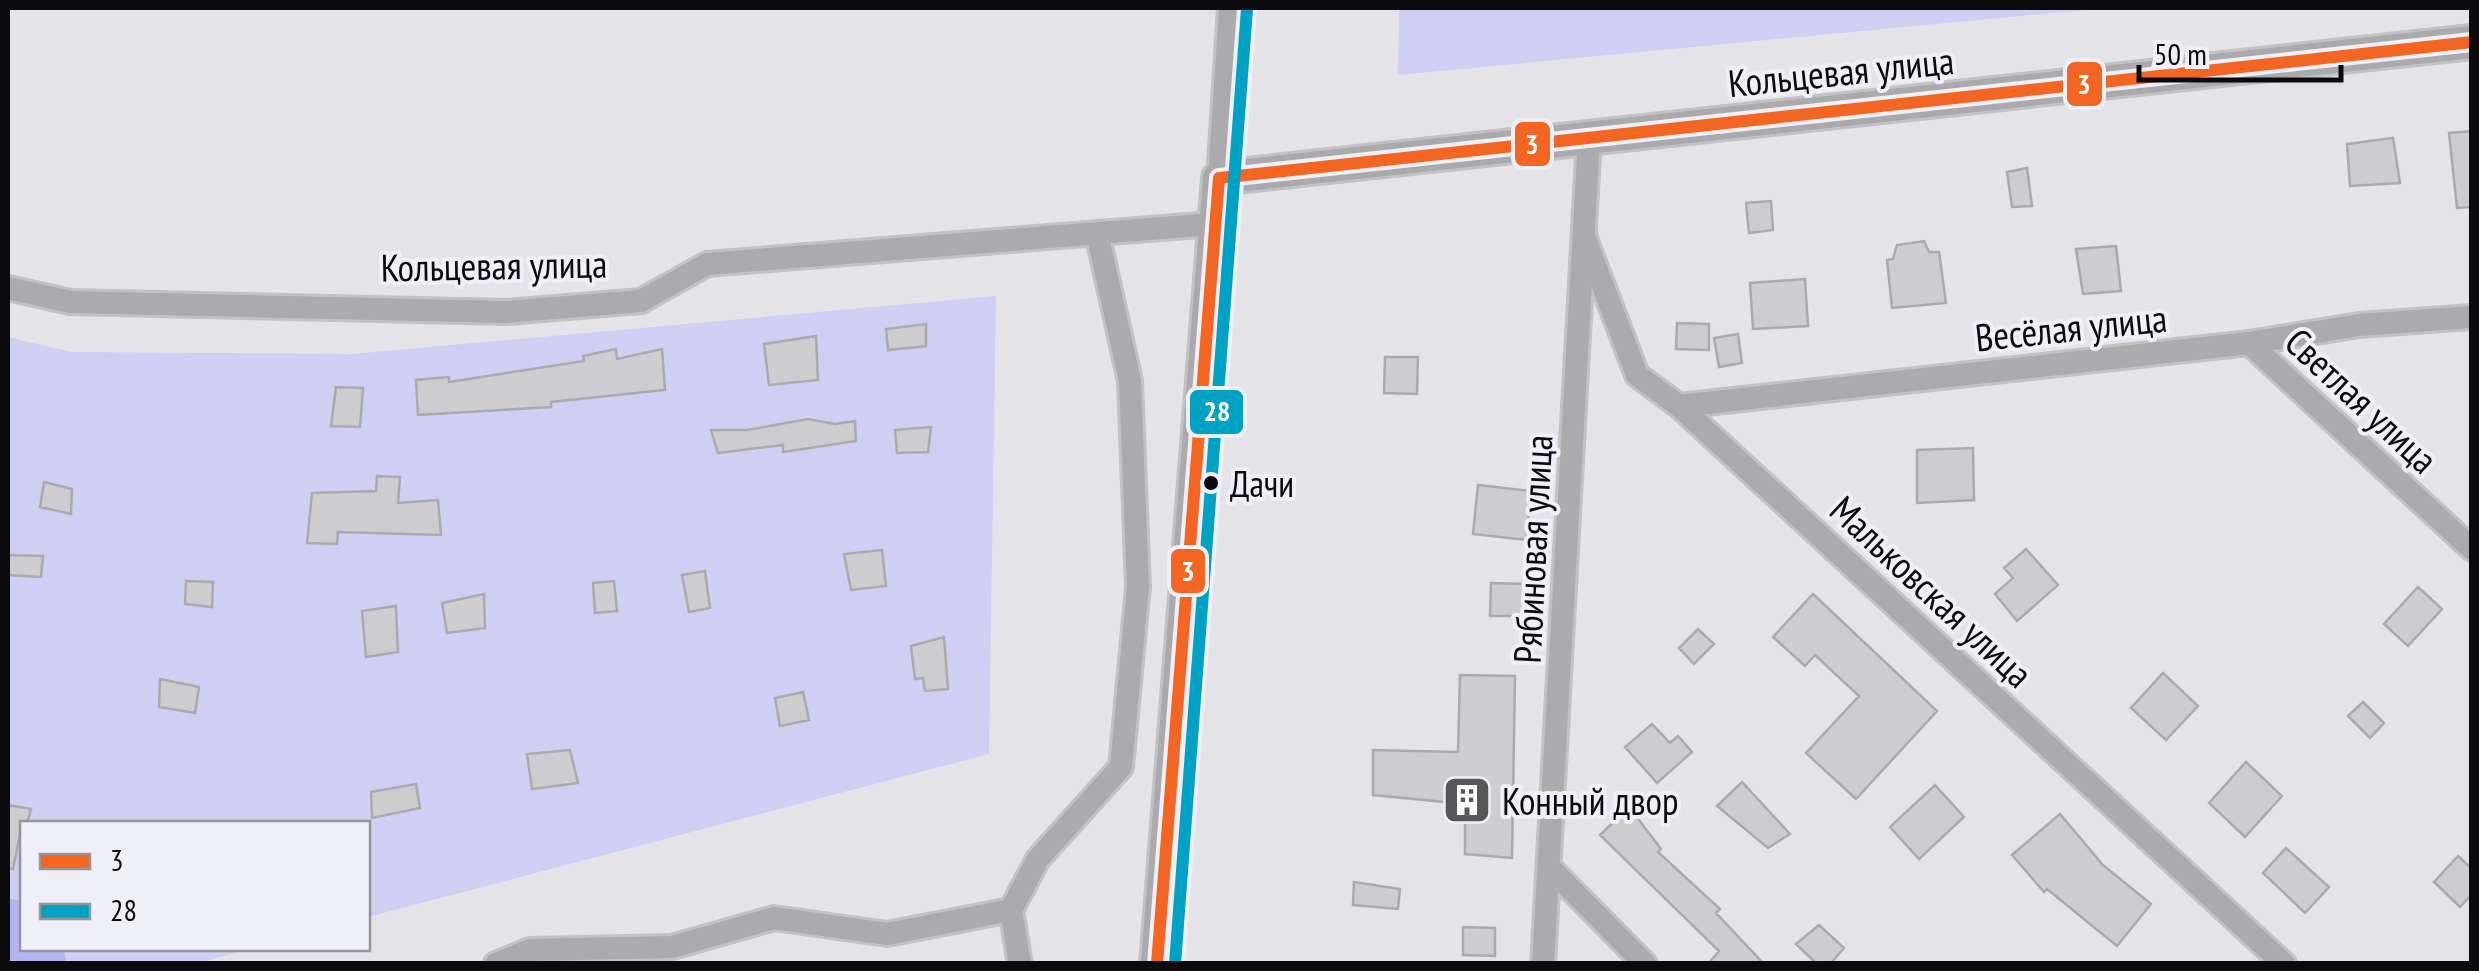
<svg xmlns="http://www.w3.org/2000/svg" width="2479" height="971" viewBox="0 0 2479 971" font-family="'PT Sans Narrow',sans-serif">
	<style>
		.green { fill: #cecff3 }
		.water { fill: #b4b3f1 }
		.building { fill: #cdcdd0; stroke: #aaaaae; stroke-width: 2.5 }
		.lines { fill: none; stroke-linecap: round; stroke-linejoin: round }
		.street-casing { stroke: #c2c2c4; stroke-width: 28 }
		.secondary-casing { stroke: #c2c2c4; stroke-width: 38 }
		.street { stroke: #ababad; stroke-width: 22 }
		.secondary { stroke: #aaaaad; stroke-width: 32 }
		.bus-1-casing { stroke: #efeff7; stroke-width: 20 }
		.bus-2-casing { stroke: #efeff7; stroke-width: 20 }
		.bus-1 { stroke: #f26522; stroke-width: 12 }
		.bus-2 { stroke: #01a1c4; stroke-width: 12 }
		.bus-dot { fill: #0b0b0d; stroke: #efeff7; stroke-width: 4 }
		.labels { text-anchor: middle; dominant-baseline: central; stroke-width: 8; stroke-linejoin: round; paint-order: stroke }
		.bus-label { font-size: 36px; fill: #0b0b0d; stroke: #efeff7; text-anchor: start }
		.street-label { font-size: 38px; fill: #0b0b0d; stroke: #efeff7 }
		.poi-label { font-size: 38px; fill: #0b0b0d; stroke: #efeff7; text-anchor: start }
		.line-badge { stroke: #efeff7; stroke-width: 4 }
		.badge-label { font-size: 28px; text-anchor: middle; font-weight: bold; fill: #fff }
	</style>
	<rect width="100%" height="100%" fill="#e4e4e8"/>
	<!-- green -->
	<path class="green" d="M1399,8H2106L1398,75Z
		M996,296L989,754L368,917V824H22V948L249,949L199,963L8,964V337L71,352L352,354Z"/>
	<!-- water -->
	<path class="water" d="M8,899L22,900V948L64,949L66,963H8Z"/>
	<!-- building -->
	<path class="building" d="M2472,131V207L2457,208L2449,133Z
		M2393,138L2400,183L2350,186L2347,144Z
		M2027,168L2032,206L2012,207L2007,172Z
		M1771,201L1773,230L1749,233L1746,203Z
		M1924,241L1929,252H1939L1946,303L1892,308L1887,260L1893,259L1897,245Z
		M2116,246L2121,291L2083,294L2076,249Z
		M1805,279L1808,326L1753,329L1750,283Z
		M1677,323L1709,324V350L1676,349Z
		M926,324V346L888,350L886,329Z
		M1738,334L1742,363L1719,367L1714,338Z
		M816,336L818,380L769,385L764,344Z
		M616,349L617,359L662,349L665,390L551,402V407L418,415L416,380L449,377V382L584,361L583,356Z
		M1385,357H1418L1417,394L1384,393Z
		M336,387L363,388L360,427L331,426Z
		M808,419L835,424L855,421L856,441L783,452V445L718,453L711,430H747Z
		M931,427L928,452L897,453L895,430Z
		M1973,448L1974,500L1917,503V450Z
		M377,476L400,477L398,503L438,500L441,535L338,532L337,544L307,543L312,493L376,491Z
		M44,482L72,489L71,514L40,507Z
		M1478,485L1531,491L1526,540L1473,534Z
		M2026,549L2058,585L2017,621L1995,594L2013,578L2004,568Z
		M882,550L886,586L851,590L844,554Z
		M8,555L43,556L41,577L8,575Z
		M705,571L710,608L689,612L682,575Z
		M186,581L213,582L212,607L185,604Z
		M614,581L617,611L595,613L593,583Z
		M1491,583L1525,584V616H1490Z
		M2418,587L2442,609L2408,646L2384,624Z
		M484,594L485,628L447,633L442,603Z
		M1813,594L1937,711L1856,799L1806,753L1859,696L1815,655L1805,666L1773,637Z
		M396,606L398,652L366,657L362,611Z
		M1698,629L1714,644L1694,664L1679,648Z
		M944,637L948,689L925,691L923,678L915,679L911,646Z
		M2163,673L2198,706L2166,740L2131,708Z
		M1460,675L1515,676L1512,858L1465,854V804L1373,795V750L1458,752Z
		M160,679L199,687L195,713L159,707Z
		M803,692L809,720L780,726L775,698Z
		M2363,702L2384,723L2370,738L2348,716Z
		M1652,724L1670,743L1678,736L1692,752L1657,783L1625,747Z
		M570,750L578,783L532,789L527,754Z
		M2246,762L2282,796L2245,837L2209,803Z
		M1742,782L1790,834L1768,848L1717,806Z
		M416,784L420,808L372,818L371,792Z
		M1935,785L1964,817L1919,859L1890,827Z
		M8,805L31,809L27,824H22L13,869L8,868Z
		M1629,807L1661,849L1658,852L1720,909L1716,913L1764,964H1708L1719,951L1600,835Z
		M2060,814L2103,865L2151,904L2117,946L2047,889L2044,892L2012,855Z
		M2286,848L2329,887L2305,913L2263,873Z
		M2458,856L2472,869V894L2460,907L2434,882Z
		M1354,882L1400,889L1398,909L1353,905Z
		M1819,925L1844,948L1830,964H1817L1796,944Z
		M1463,927L1495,928V956L1463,955Z"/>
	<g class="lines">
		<!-- street casing -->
		<g class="street-casing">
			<path id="street" d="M1219,178L1230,8
				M1584,236L1637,375L1679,406L2284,964
				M8,288L70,302L506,312L641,301L707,264L1213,224
				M2249,343L2472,549
				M1679,406L2249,343L2359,325L2472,317
				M1550,868L1645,964
				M496,964L530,950L672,947L774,918L887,934L1011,910
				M1020,964L1011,910L1038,859L1121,767L1138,587L1130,381L1097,233
				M1543,964L1589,138"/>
		</g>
		<!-- secondary casing -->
		<g class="secondary-casing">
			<path id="secondary" d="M1157,964L1219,178L2472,42"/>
		</g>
		<!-- street -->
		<use href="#street" class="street"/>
		<!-- secondary -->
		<use href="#secondary" class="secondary"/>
		<!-- bus-1 casing -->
		<g class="bus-1-casing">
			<path id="bus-1" d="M1219,178L2472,42
				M1157,964L1219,178"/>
		</g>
		<!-- bus-2 casing -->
		<g class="bus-2-casing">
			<path id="bus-2" d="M1175,964L1247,9"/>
		</g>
		<!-- bus-1 -->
		<use href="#bus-1" class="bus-1"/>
		<!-- bus-2 -->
		<use href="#bus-2" class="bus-2"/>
	</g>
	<!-- icons -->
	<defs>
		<g id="building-square" transform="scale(2.5)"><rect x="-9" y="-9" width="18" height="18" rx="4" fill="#57575a" stroke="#efeff7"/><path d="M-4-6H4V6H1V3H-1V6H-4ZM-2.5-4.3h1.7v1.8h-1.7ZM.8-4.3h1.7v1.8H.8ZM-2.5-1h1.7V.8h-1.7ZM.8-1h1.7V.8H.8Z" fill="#fff"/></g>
	</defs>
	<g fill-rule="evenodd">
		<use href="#building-square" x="1467" y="800"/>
	</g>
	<!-- markers -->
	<circle class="bus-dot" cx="1211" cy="483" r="9"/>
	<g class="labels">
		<!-- bus labels -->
		<g class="bus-label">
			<text x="1230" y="483">Дачи</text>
		</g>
		<!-- street labels -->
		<g class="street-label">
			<text transform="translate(1841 71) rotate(-6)">Кольцевая улица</text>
			<text transform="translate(494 265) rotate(-1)">Кольцевая улица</text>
			<text transform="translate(2071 327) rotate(-6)">Весёлая улица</text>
			<text transform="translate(2362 400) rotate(43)">Светлая улица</text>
			<text transform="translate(1532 549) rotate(-87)">Рябиновая улица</text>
			<text transform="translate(1932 591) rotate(43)">Мальковская улица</text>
		</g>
		<!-- poi labels -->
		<g class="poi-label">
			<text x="1502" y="800">Конный двор</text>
		</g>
	</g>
	<g class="line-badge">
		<rect x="2065" y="60" width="39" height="48" rx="10" fill="#f26522"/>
		<rect x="1513" y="120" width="39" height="48" rx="10" fill="#f26522"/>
		<rect x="1188" y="388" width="57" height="48" rx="10" fill="#01a1c4"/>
		<rect x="1169" y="547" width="38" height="48" rx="10" fill="#f26522"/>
	</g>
	<g class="badge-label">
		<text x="2084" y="94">3</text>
		<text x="1532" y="154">3</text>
		<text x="1217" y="421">28</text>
		<text x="1188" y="581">3</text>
	</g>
	<!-- border -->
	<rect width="2479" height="971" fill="none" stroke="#0b0b0d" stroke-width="20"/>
	<!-- legend -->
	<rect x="20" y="821" width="350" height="130" fill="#efeff7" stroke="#949499" stroke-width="2.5"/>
	<rect x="40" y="854" width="50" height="15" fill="#f26522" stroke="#949499" stroke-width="2.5"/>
	<text x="110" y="871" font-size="30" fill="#0b0b0d">3</text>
	<rect x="40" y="904" width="50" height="15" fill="#01a1c4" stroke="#949499" stroke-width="2.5"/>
	<text x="110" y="921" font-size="30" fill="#0b0b0d">28</text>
	<!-- scale -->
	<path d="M2139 65v15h202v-15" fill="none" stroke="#0b0b0d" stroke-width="5"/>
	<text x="2154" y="65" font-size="30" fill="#0b0b0d" stroke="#efeff7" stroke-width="8" paint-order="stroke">50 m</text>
</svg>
